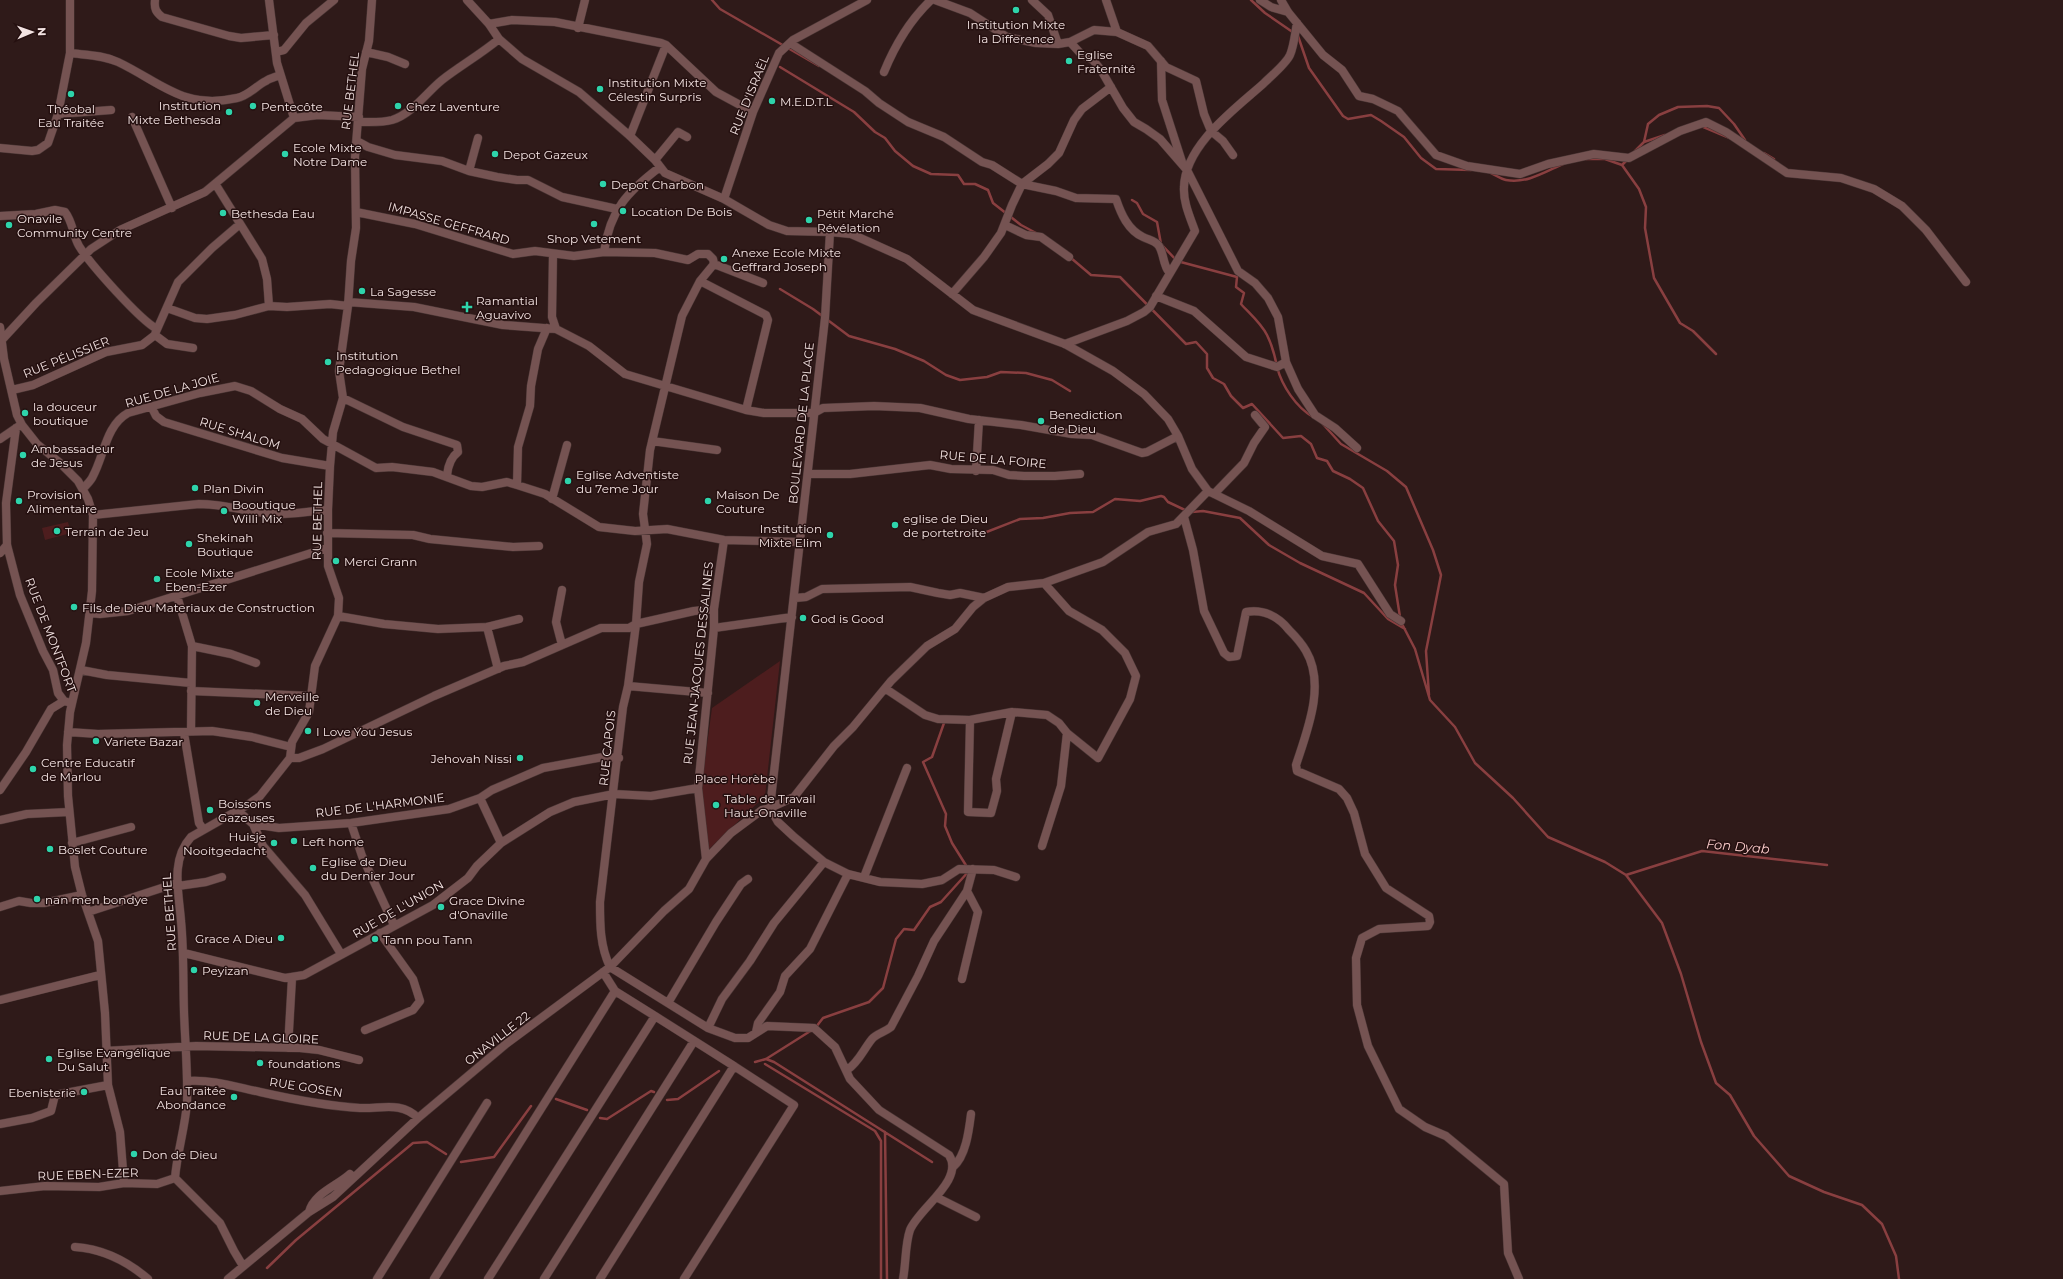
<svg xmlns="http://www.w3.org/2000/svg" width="2063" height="1279" viewBox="0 0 2063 1279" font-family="Montserrat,sans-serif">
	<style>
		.green { fill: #4d1d1e }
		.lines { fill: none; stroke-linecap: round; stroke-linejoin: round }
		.stream { stroke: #893f40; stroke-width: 2.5 }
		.minor-casing { stroke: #4a3635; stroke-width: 9 }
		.minor { stroke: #755352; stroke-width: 8 }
		.poi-dot { fill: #2ed4ab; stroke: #251010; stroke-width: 1.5 }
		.labels { text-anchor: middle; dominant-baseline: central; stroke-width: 3; stroke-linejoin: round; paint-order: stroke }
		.poi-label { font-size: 12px; fill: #f3e3e2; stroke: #251010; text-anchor: start }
		.street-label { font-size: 12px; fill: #f3e3e2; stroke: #251010 }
		.park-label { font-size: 12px; fill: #f1dad9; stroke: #251010 }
		.water-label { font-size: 13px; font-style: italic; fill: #fbcccb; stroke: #251010 }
	</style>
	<rect width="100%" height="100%" fill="#2f1a19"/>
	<!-- green -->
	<path class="green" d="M68,522L71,533L45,540L42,528Z
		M780,661L765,796L706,852L700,796L712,708Z"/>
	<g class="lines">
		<!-- stream -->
		<path class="stream" d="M712,0L720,9L819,66
			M1251,0L1265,13L1294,33
			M1298,36L1309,68L1343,116L1348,119L1371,115L1381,121L1404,137L1421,158L1436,169L1471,170
			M780,67L854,112L875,132L885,138L895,151L913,166L931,174L958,175L964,184H975L988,190L993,203L1021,225L1036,233
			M1701,126L1732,139
			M1644,142L1665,135
			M1635,151L1644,142L1648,124L1659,115L1678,107L1707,106L1719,108L1734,124L1745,140
			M1764,153L1774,159
			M1586,159H1605L1622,165L1628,159
			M1622,165L1639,189L1646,207L1645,228L1654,278L1680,323L1693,331L1716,354
			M1491,173C1496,175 1501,179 1506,180C1526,184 1545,172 1563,164
			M1132,200L1137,203L1143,214L1157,222L1161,244L1177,261L1237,277L1236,287L1244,293L1241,304C1249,313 1261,323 1267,335C1272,345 1275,356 1277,367C1282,386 1296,407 1313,417
			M1071,258L1091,275L1120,277L1186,344L1196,342L1207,354V368L1213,378L1224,384L1231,396L1243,408L1252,404L1283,438L1301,436L1311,444L1317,458L1327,461L1333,471L1350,479L1363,488L1378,521L1394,541L1398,565L1395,585L1400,617
			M780,289L813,309L849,336L895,349L924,361L946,375L960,380L987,377L1001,372L1026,373L1052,380L1070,391
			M1322,423L1341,444L1387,471L1406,487L1433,550L1441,575L1426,651L1429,695
			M1192,512L1203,511L1240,518L1269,545L1300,563L1364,593L1388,619L1405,629
			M967,535L975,533H984L1020,519L1043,518L1070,513L1093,512L1115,499L1140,501L1161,496L1164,497L1168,502L1187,511
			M1401,622L1415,649L1430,700L1455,727L1475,763L1513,798L1548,837L1605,862L1626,875L1662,923L1681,974L1701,1042L1716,1083L1730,1095L1754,1136L1789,1176L1824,1192L1862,1205L1882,1224L1896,1256L1899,1279
			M944,723L932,757L923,762L946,814L945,826L952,843L967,867
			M1626,875L1702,851L1827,865
			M816,1027L823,1018L869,1002L883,988L896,939L904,929L914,930L930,907L941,902L969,871
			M766,1059L774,1062L932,1162
			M755,1062L766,1059L812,1030
			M765,1064L875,1131L881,1141V1279
			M556,1099L587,1110
			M667,1100L678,1099L719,1071
			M600,1118L607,1119L651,1091L654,1092
			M885,1132L887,1279
			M461,1162L494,1157L531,1106
			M267,1268L296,1240L413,1143L427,1142L446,1154"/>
		<!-- minor casing -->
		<g class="minor-casing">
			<path id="minor" d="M155,0C154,9 156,12 162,17L229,36L241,38L274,35
				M269,0L277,63L294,118
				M467,0L489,24L499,39L522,59L579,92L630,136L655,160L665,173L724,199L769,225L787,231L830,232L851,234L858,237L907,259L973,310L1065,344L1113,371L1144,394L1168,419L1178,436L1192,469L1208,491L1249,511L1322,556L1358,564L1390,614L1401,621
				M935,0L970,13L1007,37L1036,43L1058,44L1070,42L1094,30L1117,32L1148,46L1166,67L1196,81L1204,114L1211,131L1223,141L1233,155
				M1032,0L1048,15L1058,44
				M1106,0L1117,32
				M1260,0L1271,7L1288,12
				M1281,0L1288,12L1323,55L1342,70L1359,96L1373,99L1398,111L1436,155L1467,166L1520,174L1548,164L1594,154L1629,158L1680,131L1706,122L1726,132L1787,173L1841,178L1874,189L1902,206L1926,230L1966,282
				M489,24L512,20L555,22L661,43L666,45L716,92L753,112
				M578,28L585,0
				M1070,42L1082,55L1093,60L1101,70L1123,108L1134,122L1146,129L1160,139L1187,170L1238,271L1255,283L1268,298L1278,317L1286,362L1298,389L1315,415L1335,428L1357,448
				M790,43L865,91L879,103L908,122L944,137L982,162L992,165L1022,184L1056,191L1076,198L1116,199C1121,214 1128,230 1143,237C1149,240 1155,240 1159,246C1164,254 1163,265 1169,272
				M276,52L284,50L306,23L334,0
				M366,52L388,57L405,64
				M70,53C86,55 103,55 118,62C162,83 183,110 237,98C248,96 256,86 266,81C270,78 276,77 280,75
				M1161,61L1162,100L1182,162
				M884,72C895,45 910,20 931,0
				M58,114L111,110
				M132,117L172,208
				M358,122C369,122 381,123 392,120C412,114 426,93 442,80C460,66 481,54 499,39
				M630,136L666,45
				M357,141L368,147L395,155L442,161L469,171L497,177L517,180H528L562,197L617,209
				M0,148L32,151L38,150L48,143L58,114L70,53V0
				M655,160L678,132L687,137
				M469,171L478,138
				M216,185L262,259L267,279L269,306
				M724,199L753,112L779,53L793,40L867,0
				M356,212L415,224L513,254L535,251L574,256L604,252L655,253L688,260L698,254H708L713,259L714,264L763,283
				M0,216L36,214L55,210L65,212C73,222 73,236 79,246C90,264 140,320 157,329
				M1005,225L1026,235L1041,237L1069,257
				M604,252C610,210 627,192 660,167
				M553,254L552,317L556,329L589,346L625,374L746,410L764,413H814L823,408L874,406L920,408L969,419L1021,425L1072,434L1092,435L1142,453L1147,452L1178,436
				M714,264L700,281L682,316L650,450L643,514L647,544L639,582L636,624L628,686L623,707L600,902C600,925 600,946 610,967L708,1028L735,1038H748L767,1026L814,1028L835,1047L850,1079L879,1110L949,1155C965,1180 919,1208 910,1230C905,1244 906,1264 903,1279
				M700,281L766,315L768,320L746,410
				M952,294L984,257L1001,233L1012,205L1022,184L1048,164L1059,153L1074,120L1082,109L1111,87
				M1156,296L1194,311L1246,357L1277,367L1286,362
				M348,302L414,307L503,325L556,329
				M167,308L195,318L207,319L235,315L269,306L287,307L330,304L348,306
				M0,327L4,359L17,415L22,425L37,444L59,462L78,481L88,499L93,515L92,591L86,643L70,712L67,745L68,796L75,867L82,895L98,941L105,1013L108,1085L120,1132L124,1183
				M155,334L178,282L212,248L240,224
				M0,342L36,303L91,249L120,230L205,192L294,118L318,115L359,117
				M1065,344L1127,321L1144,312L1150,307L1195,231C1190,217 1183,202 1184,187C1185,145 1235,109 1263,84C1270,77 1286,64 1290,55C1294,46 1295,33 1297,23
				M12,390L33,385L106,352L142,345L155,335L167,344L193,348
				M343,398L403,427L457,445L458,452C450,458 448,466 447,475
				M152,408L156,416L164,422L282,458L330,466
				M16,428L6,503L7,545L20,595L43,651L53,670L58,693L64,701L71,703
				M0,439L19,426
				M652,441L717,450
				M976,471L979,420
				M808,474H850L930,465L951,469L993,470L1009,475L1024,476H1055L1080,474
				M517,485L518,447L530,406L531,386L538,349L547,328
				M83,489C86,485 91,481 93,476C104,456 106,425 128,413L200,393L235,386L251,391L280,409L302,419L323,439L376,468L392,467L433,472L471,486L482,487L507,482L517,485L545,494L599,527L635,531L667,529L724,540L800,542
				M1214,494L1244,463L1254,443L1265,427L1255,415
				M552,499L567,445
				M93,515L199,504C224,504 248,512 272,514C291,515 309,511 328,510
				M1184,517L1193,550L1204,611L1224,653L1229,657L1237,656L1246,612C1263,609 1278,616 1289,630C1295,636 1302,644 1306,651C1326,685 1307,731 1296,765L1297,771L1339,789L1347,798L1354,813L1365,854L1386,888L1429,916L1430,922L1428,926L1379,929L1362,938L1356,958L1357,1005L1368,1046L1399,1109L1425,1127L1446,1136L1504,1184L1508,1253L1519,1279
				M327,533L413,535L430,539L513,547L539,546
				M0,553L7,545
				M1044,583L1069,611L1102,630L1125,653L1136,676L1130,699L1098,758L1067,733
				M177,596L192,646L191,731
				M795,598L806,597L822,589L910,587L938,593L950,595L960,593L984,598
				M90,613L100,614L128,611L327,548
				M338,616L384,624L438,629L487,627L519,619
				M487,627L498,669
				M714,628L792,617
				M562,645L556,622L562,590
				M192,646L231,654L256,663
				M81,670L107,675L191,683
				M628,686L708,693
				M886,689L925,715L938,719L970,720L1012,712L1047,715L1059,723L1067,733L1061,786L1042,846
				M191,691L311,696
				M970,720L968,812L991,813L997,791L996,779L1012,712
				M68,732L98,734L212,731L252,737L291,747
				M184,733L199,823L203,829
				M290,758H299L323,749L434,696L504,666L523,662L601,628H629L636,624L694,611L714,609
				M0,790L26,752L51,709L64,701
				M480,798L501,843
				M770,808L825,318L830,232
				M770,808L778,822L793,836L824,862L848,874L880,882L922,884L942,880L959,869L994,870L1016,877
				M237,810L253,824L279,828L351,823L449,809L480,798L492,790L543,768L603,757L619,758
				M0,820L27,814L69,812
				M351,823L362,856L394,925
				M253,824L263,846L305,895L341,954
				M72,843L131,827
				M706,859L698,788L714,628V609L724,540
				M864,877L907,768
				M178,886L206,882L222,877
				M0,907L19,901L31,903H44L82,895
				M88,912L177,883
				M184,953L285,978L304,975L433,905L468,878L477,866L501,843L550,812L574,802L614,794L651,796L698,788
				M603,972L615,991
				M962,979L978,912L967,891
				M0,1000L100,975
				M668,1003L716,922L741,884L748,879
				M708,1028L722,999L750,961L774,923L824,862
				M365,1030L413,1010L420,1001L413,979L380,933
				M756,1032L758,1023L780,992L785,976L810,949L848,874
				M288,1048L292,978
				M105,1051L196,1046L300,1048L319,1050L359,1060
				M847,1070C859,1062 863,1050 872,1039C876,1034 885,1032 891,1027L918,976L934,941L967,891L973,869
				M187,1081C211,1079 236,1087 260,1092C291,1099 328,1106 360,1108C382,1109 401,1101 418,1118
				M0,1124L32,1118L51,1111L55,1095L108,1085
				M953,1167C966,1156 969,1130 971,1114
				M0,1191L45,1186L99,1187L124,1183L157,1184L175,1178
				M936,1197L976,1217
				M309,1212C314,1193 337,1186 350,1174
				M75,1247C104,1249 127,1261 148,1279
				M243,1266L234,1251L220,1223L175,1178C177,1153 185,1128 187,1103C188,1073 185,1042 184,1012C183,982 184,951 181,921C179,893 170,860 191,837L249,804L260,796L290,758L292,742L309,712L315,666L338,616L339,598L328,566V510L330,466L333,432L343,398L339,371L348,306L351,261L356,228L355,157L362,69L369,41L372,0
				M228,1279L309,1212L333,1197L418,1118L506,1044L610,967L664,911L689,889L706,859L731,833L762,810L770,808L794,797L834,746L853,727L891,681L927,646L955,629L973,607L984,598L1008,587L1044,583L1103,562L1148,532L1176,524L1208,491
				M377,1279L487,1103
				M434,1279L615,991L655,1016
				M488,1279L655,1016L734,1066L600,1279
				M544,1279L694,1041
				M684,1279L794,1105L734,1066"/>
		</g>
		<!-- minor -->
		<use href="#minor" class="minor"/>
	</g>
	<!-- markers -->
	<g class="poi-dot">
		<circle cx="1016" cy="10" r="4"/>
		<circle cx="1069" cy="61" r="4"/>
		<circle cx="600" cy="89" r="4"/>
		<circle cx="71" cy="94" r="4"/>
		<circle cx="772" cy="101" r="4"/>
		<circle cx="253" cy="106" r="4"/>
		<circle cx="398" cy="106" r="4"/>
		<circle cx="229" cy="112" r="4"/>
		<circle cx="285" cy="154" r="4"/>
		<circle cx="495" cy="154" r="4"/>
		<circle cx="603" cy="184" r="4"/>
		<circle cx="623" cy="211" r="4"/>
		<circle cx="223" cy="213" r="4"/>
		<circle cx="809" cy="220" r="4"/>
		<circle cx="594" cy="224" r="4"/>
		<circle cx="9" cy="225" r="4"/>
		<circle cx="724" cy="259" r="4"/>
		<circle cx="362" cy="291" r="4"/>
		<path d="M465 301h4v4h4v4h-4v4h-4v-4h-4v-4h4z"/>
		<circle cx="328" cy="362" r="4"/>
		<circle cx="25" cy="413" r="4"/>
		<circle cx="1041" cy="421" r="4"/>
		<circle cx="23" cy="455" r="4"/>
		<circle cx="568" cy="481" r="4"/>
		<circle cx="195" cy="488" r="4"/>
		<circle cx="19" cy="501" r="4"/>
		<circle cx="708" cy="501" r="4"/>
		<circle cx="224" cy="511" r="4"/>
		<circle cx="895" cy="525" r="4"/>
		<circle cx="57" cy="531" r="4"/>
		<circle cx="830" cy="535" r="4"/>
		<circle cx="189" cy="544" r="4"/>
		<circle cx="336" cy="561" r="4"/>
		<circle cx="157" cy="579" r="4"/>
		<circle cx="74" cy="607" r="4"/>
		<circle cx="803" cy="618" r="4"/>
		<circle cx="257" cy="703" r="4"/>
		<circle cx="308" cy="731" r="4"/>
		<circle cx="96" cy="741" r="4"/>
		<circle cx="520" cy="758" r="4"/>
		<circle cx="33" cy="769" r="4"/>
		<circle cx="716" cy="805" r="4"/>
		<circle cx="210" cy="810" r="4"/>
		<circle cx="294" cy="841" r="4"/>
		<circle cx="274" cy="843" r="4"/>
		<circle cx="50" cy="849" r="4"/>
		<circle cx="313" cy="868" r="4"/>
		<circle cx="37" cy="899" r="4"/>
		<circle cx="441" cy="907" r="4"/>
		<circle cx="281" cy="938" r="4"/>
		<circle cx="375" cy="939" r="4"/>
		<circle cx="194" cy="970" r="4"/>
		<circle cx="49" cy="1059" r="4"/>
		<circle cx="260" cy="1063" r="4"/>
		<circle cx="84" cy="1092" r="4"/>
		<circle cx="234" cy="1097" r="4"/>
		<circle cx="134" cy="1154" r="4"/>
	</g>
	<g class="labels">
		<!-- poi labels -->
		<g class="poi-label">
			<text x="1016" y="24" text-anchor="middle">Institution Mixte<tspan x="1016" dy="14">la Difference</tspan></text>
			<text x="1077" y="54">Eglise<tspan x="1077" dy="14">Fraternité</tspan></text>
			<text x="608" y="82">Institution Mixte<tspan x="608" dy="14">Célestin Surpris</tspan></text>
			<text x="780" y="101">M.E.D.T.L</text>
			<text x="221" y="105" text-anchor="end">Institution<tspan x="221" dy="14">Mixte Bethesda</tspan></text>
			<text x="261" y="106">Pentecôte</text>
			<text x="406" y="106">Chez Laventure</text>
			<text x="71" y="108" text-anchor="middle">Théobal<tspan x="71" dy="14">Eau Traitée</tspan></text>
			<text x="293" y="147">Ecole Mixte<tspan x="293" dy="14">Notre Dame</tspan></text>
			<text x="503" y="154">Depot Gazeux</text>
			<text x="611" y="184">Depot Charbon</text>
			<text x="631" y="211">Location De Bois</text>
			<text x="231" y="213">Bethesda Eau</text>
			<text x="817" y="213">Pétit Marché<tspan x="817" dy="14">Révélation</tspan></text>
			<text x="17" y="218">Onavile<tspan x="17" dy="14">Community Centre</tspan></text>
			<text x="594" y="238" text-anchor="middle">Shop Vetement</text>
			<text x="732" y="252">Anexe Ecole Mixte<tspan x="732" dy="14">Geffrard Joseph</tspan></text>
			<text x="370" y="291">La Sagesse</text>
			<text x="476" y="300">Ramantial<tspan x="476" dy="14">Aguavivo</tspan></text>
			<text x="336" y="355">Institution<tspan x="336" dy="14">Pedagogique Bethel</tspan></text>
			<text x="33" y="406">la douceur<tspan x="33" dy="14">boutique</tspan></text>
			<text x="1049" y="414">Benediction<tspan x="1049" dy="14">de Dieu</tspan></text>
			<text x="31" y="448">Ambassadeur<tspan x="31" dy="14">de Jesus</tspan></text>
			<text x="576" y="474">Eglise Adventiste<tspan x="576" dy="14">du 7eme Jour</tspan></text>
			<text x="203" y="488">Plan Divin</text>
			<text x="27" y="494">Provision<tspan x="27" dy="14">Alimentaire</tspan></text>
			<text x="716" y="494">Maison De<tspan x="716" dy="14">Couture</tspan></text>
			<text x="232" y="504">Booutique<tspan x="232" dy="14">Willi Mix</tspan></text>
			<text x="903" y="518">eglise de Dieu<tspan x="903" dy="14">de portetroite</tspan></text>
			<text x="822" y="528" text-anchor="end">Institution<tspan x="822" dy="14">Mixte Elim</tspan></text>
			<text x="65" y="531">Terrain de Jeu</text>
			<text x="197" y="537">Shekinah<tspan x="197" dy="14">Boutique</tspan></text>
			<text x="344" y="561">Merci Grann</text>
			<text x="165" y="572">Ecole Mixte<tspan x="165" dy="14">Eben-Ezer</tspan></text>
			<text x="82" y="607">Fils de Dieu Materiaux de Construction</text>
			<text x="811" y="618">God is Good</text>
			<text x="265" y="696">Merveille<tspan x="265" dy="14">de Dieu</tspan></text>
			<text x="316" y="731">I Love You Jesus</text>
			<text x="104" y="741">Variete Bazar</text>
			<text x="512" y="758" text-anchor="end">Jehovah Nissi</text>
			<text x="41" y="762">Centre Educatif<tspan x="41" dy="14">de Marlou</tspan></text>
			<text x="724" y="798">Table de Travail<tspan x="724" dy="14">Haut-Onaville</tspan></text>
			<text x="218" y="803">Boissons<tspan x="218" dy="14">Gazeuses</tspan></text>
			<text x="266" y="836" text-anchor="end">Huisje<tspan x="266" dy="14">Nooitgedacht</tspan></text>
			<text x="302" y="841">Left home</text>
			<text x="58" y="849">Boslet Couture</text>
			<text x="321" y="861">Eglise de Dieu<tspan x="321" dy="14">du Dernier Jour</tspan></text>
			<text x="45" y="899">nan men bondye</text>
			<text x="449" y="900">Grace Divine<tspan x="449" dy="14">d'Onaville</tspan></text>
			<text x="273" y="938" text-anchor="end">Grace A Dieu</text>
			<text x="383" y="939">Tann pou Tann</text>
			<text x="202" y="970">Peyizan</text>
			<text x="57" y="1052">Eglise Evangélique<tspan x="57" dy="14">Du Salut</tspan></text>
			<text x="268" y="1063">foundations</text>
			<text x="226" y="1090" text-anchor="end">Eau Traitée<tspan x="226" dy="14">Abondance</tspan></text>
			<text x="76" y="1092" text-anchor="end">Ebenisterie</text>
			<text x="142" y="1154">Don de Dieu</text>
		</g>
		<!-- street labels -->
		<g class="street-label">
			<text transform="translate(350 91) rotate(-83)">RUE BETHEL</text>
			<text transform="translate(749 95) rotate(-68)">RUE D'ISRAËL</text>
			<text transform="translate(449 223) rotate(16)">IMPASSE GEFFRARD</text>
			<text transform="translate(66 357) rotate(-22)">RUE PÉLISSIER</text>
			<text transform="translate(172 390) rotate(-16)">RUE DE LA JOIE</text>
			<text transform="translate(801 423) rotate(-84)">BOULEVARD DE LA PLACE</text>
			<text transform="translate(240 433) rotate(17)">RUE SHALOM</text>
			<text transform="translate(993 459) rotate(5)">RUE DE LA FOIRE</text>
			<text transform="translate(317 521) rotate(-89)">RUE BETHEL</text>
			<text transform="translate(51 635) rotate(69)">RUE DE MONTFORT</text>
			<text transform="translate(698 663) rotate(-84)">RUE JEAN-JACQUES DESSALINES</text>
			<text transform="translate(607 748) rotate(-84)">RUE CAPOIS</text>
			<text transform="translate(380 805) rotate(-7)">RUE DE L'HARMONIE</text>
			<text transform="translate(398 909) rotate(-30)">RUE DE L'UNION</text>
			<text transform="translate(169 912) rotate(-94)">RUE BETHEL</text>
			<text transform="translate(261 1037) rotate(2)">RUE DE LA GLOIRE</text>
			<text transform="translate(497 1038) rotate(-38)">ONAVILLE 22</text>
			<text transform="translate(306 1087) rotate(9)">RUE GOSEN</text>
			<text transform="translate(88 1174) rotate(-2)">RUE EBEN-EZER</text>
		</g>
		<!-- park labels -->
		<g class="park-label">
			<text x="735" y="778">Place Horèbe</text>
		</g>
		<!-- water labels -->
		<g class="water-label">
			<text transform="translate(1738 846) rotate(5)">Fon Dyab</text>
		</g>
	</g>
	<!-- north arrow -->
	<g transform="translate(32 32) rotate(88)" stroke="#251010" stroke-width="3" paint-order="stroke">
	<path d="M0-3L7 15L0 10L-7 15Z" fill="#f3e3e2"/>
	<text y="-6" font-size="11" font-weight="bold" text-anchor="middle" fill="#f3e3e2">N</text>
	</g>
</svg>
